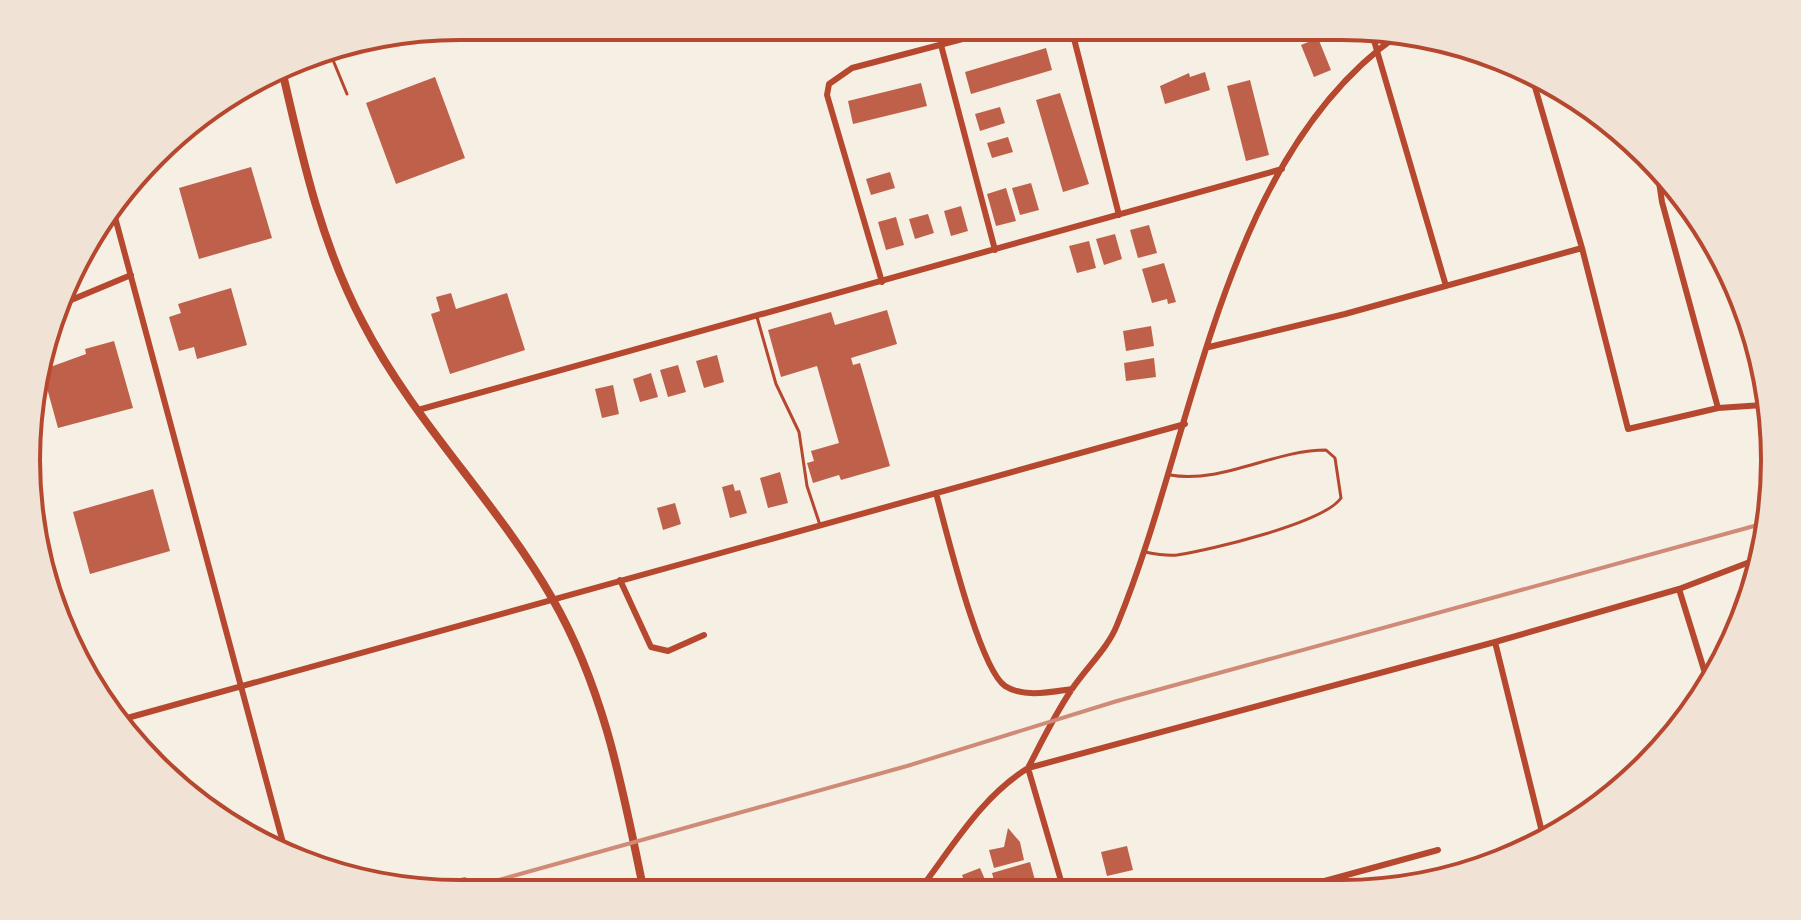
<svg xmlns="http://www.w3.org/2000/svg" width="1801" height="920" viewBox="0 0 1801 920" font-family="Signika,sans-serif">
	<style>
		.building { fill: #bf614a }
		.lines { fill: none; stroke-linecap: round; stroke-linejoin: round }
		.service { stroke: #b5482f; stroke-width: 3 }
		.minor { stroke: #b5482f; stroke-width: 6 }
		.secondary { stroke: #b5482f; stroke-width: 8 }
		.rail { stroke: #cf8b77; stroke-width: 4 }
		.rim { fill: none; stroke: #b5482f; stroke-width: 4 }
	</style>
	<rect width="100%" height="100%" fill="#f6efe4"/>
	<!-- building -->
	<path class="building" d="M829,26H886V27L834,42Z
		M1318,38L1331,70L1314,77L1301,45Z
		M1046,48L1052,70L971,94L965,72Z
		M1205,72L1210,90L1165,104L1160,86L1189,73L1190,77Z
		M435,77L465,158L396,184L366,103Z
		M1250,80L1269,155L1246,161L1227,86Z
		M921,83L927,106L853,124L848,101Z
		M1060,93L1089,184L1063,192L1036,100Z
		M1000,107L1005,123L980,131L975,114Z
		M1008,137L1013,152L992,158L987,143Z
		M251,167L272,238L199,259L179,188Z
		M890,172L895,188L871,195L866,179Z
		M1031,183L1039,210L1020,215L1012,188Z
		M1006,188L1016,221L996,226L987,194Z
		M961,206L968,231L951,236L944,211Z
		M928,214L934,233L915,239L909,219Z
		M896,217L904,245L886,250L878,222Z
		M1149,225L1157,253L1138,258L1130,230Z
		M1115,234L1122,259L1104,265L1096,239Z
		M1089,241L1096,268L1077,273L1069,246Z
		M1164,263L1176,302L1168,304L1167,299L1152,303L1142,269Z
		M231,288L247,345L197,359L194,347L179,351L169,317L181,313L178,304Z
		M451,293L456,309L507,293L525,350L450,374L431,314L440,311L436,297Z
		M887,310L897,344L851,358L853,365L860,363L890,466L841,480L839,475L813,483L807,463L814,461L811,451L839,443L817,366L781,377L768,330L831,312L835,325Z
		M1151,326L1154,346L1126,351L1123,331Z
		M114,341L133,408L58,428L42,370L86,354L85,349Z
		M717,355L724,382L704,388L696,361Z
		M1154,358L1156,377L1126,381L1124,363Z
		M678,365L686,392L668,397L660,370Z
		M651,373L658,397L640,402L633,379Z
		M613,385L619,414L602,418L595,389Z
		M780,472L788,503L768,508L760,478Z
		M733,484L735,491L740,490L747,513L730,518L722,487Z
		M153,489L170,551L90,574L73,512Z
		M675,503L681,524L663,530L657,508Z
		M1008,828L1020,842L1024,860L994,868L989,850L1004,847Z
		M1127,846L1133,870L1107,876L1101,852Z
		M1030,862L1038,891H997L992,873Z
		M980,868L990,891H968L962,875Z"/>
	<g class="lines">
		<!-- service -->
		<path class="service" d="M328,48L347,94
			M757,317L776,384L799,432L807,486L820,525
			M1145,552C1155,554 1167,556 1177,555C1210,550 1324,523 1341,498L1335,458L1326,450C1274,450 1222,484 1170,475"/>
		<!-- minor -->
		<path class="minor" d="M1071,27L1119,215
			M1370,27L1446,286
			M941,45L995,250
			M1530,70L1582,248L1628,429L1718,408L1763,405
			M1663,171L1658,175L1662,202L1718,408
			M112,206L286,854
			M882,282L827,95L829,84L852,68L1008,27
			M64,303L131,275
			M1209,347L1345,314L1582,248
			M418,410L1282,169
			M936,493C946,529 979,668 1005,686C1023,698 1051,692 1072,689
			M620,580L651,647L668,651L704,635
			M1679,589L1709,686
			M1495,642L1544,840
			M120,720L1185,424
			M1064,891L1028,768C1042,741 1055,714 1072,689C1086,668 1108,648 1117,625C1196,435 1220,160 1398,35
			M1288,891L1438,850
			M918,892C952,848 980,798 1028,768L1495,642L1679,589L1755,560"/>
		<!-- secondary -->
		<path class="secondary" d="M282,70C302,157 321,244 363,323C414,422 497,502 552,598C605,690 623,791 644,892"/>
		<!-- rail -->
		<path class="rail" d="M422,890L465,879
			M452,893L907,766L1117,701L1765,523"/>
	</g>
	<!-- crop -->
	<path d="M0 0H1801V920H0ZM460 40H1341A420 420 0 0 1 1761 460V460A420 420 0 0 1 1341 880H460A420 420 0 0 1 40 460V460A420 420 0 0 1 460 40Z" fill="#f1e2d6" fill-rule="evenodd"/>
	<path class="rim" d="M460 40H1341A420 420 0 0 1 1761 460V460A420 420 0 0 1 1341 880H460A420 420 0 0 1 40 460V460A420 420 0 0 1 460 40Z"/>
</svg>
